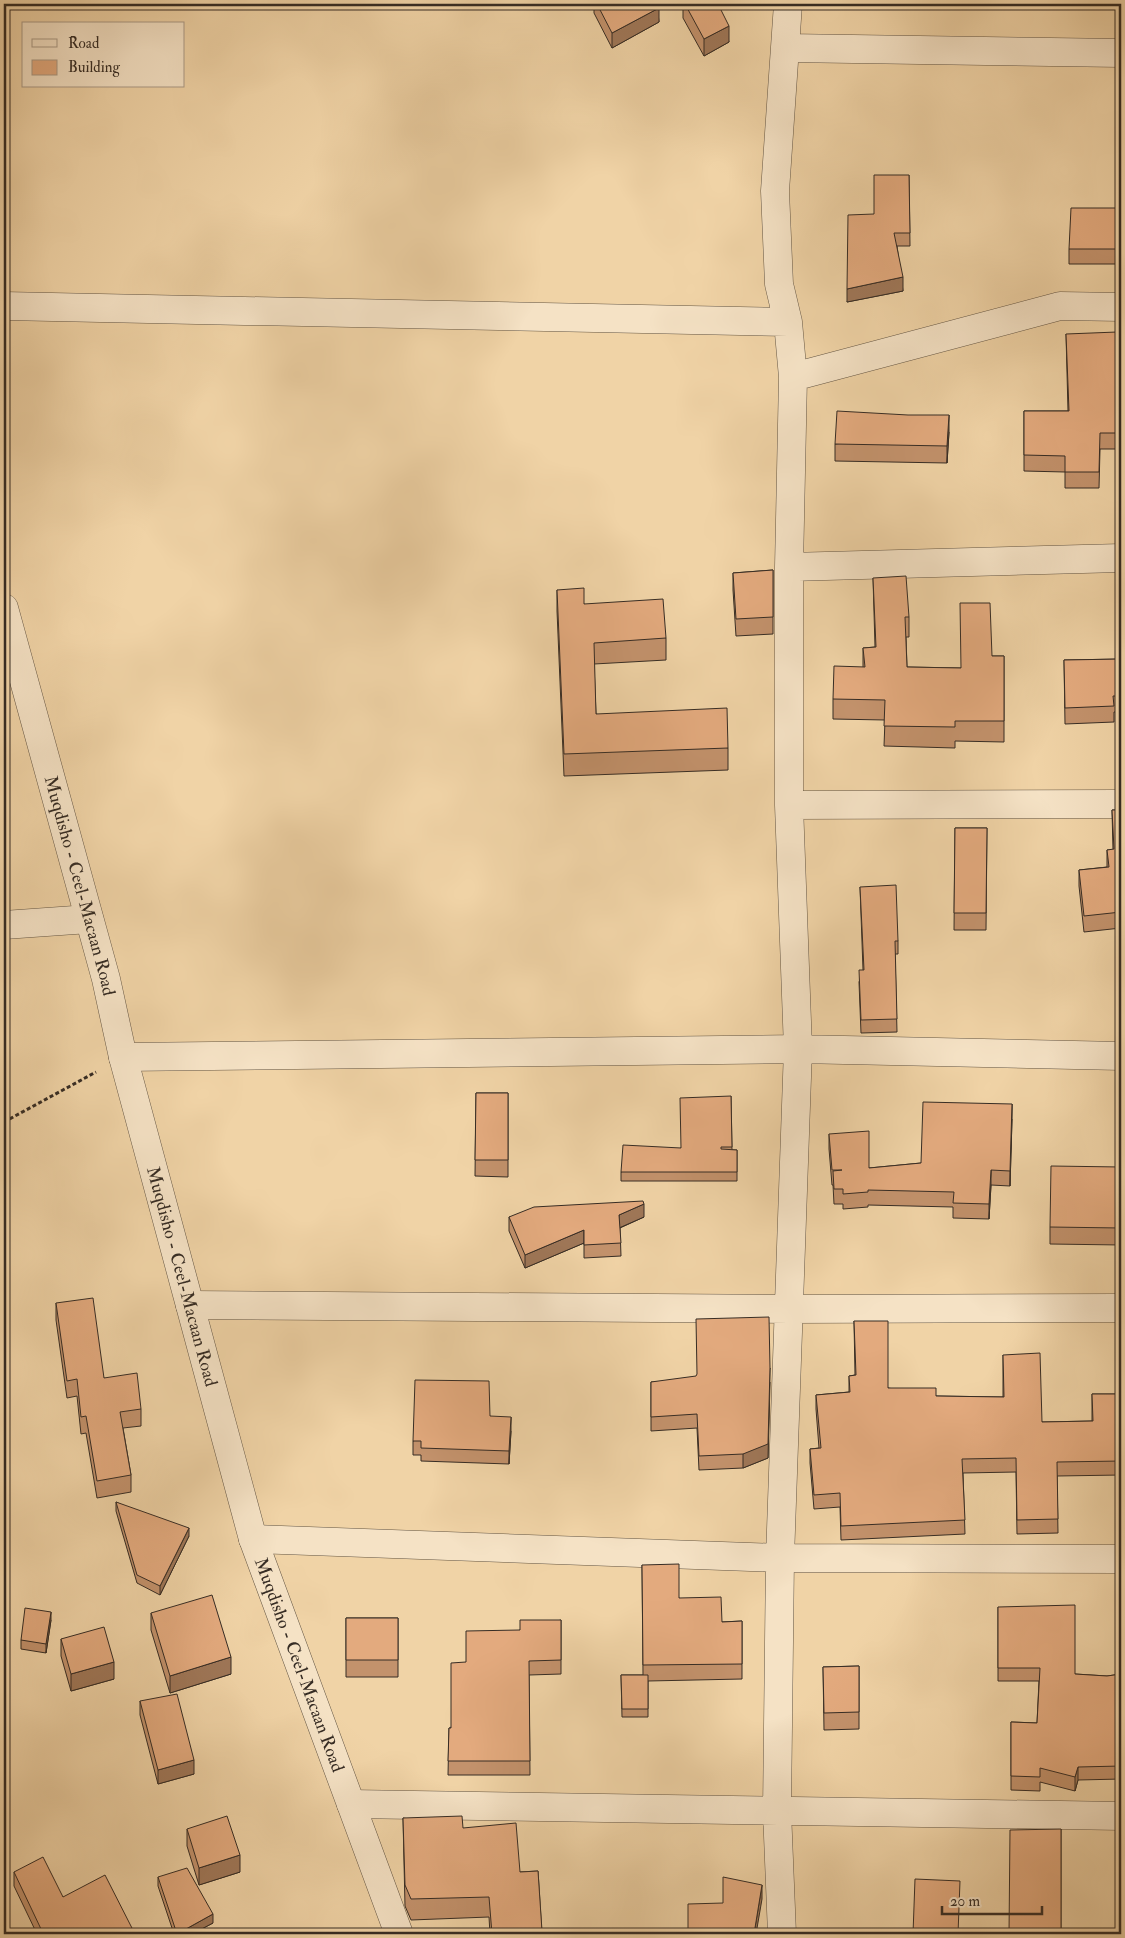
<svg xmlns="http://www.w3.org/2000/svg" width="1125" height="1938" viewBox="0 0 1125 1938" font-family="'IM FELL Double Pica',serif">
	<style>
		.lines { fill: none; stroke-linecap: round; stroke-linejoin: round }
		.minor-casing { stroke: #645644; stroke-width: 29 }
		.tertiary-casing { stroke: #645644; stroke-width: 29 }
		.path { stroke: #362c24; stroke-width: 3; stroke-dasharray: 4 2.5; stroke-linecap: butt }
		.minor { stroke: #f5e2c5; stroke-width: 28 }
		.tertiary { stroke: #f5e2c5; stroke-width: 28 }
		.wall { fill: #c3926c; stroke: #362c24 }
		.shaded-wall { fill: #9f7758; stroke: #362c24 }
		.building { fill: #e3aa7e; stroke: #362c24 }
		.labels { text-anchor: middle; dominant-baseline: central; stroke-width: 4; stroke-linejoin: round; paint-order: stroke }
		.street-label { font-size: 18px; fill: #362c24; stroke: #f5e2c5 }
	</style>
	<rect width="100%" height="100%" fill="#f0d3a6"/>
	<filter id="stains"><feTurbulence type="fractalNoise" baseFrequency=".004" numOctaves="4"/><feColorMatrix values="0 0 0 0 .2 0 0 0 0 .09 0 0 0 0 .02 0 0 0 .5 -.17"/></filter>
	<radialGradient id="worn" r=".72"><stop offset=".6" stop-color="#630" stop-opacity="0"/><stop offset="1" stop-color="#630" stop-opacity=".3"/></radialGradient>
	<g class="lines">
		<!-- minor casing -->
		<g class="minor-casing">
			<path id="minor" d="M787,48L1121,53
				M4,306L788,322
				M793,377L1060,306L1121,307
				M789,567L1121,558
				M789,805L1121,804
				M4,925L89,919
				M123,1057L798,1049L1121,1056
				M190,1305L789,1309L1121,1308
				M253,1539L780,1558L1121,1559
				M351,1804L1121,1816
				M782,1934L777,1811L780,1558L798,1049L789,805V567L793,377L788,322L779,284L775,191L788,4"/>
		</g>
		<!-- tertiary casing -->
		<g class="tertiary-casing">
			<g id="tertiary">
				<path id="s1" d="M4,608L106,979L123,1057L253,1539L399,1934"/>
			</g>
		</g>
		<!-- path -->
		<path class="path" d="M4,1122L96,1072"/>
		<!-- minor -->
		<use href="#minor" class="minor"/>
		<!-- tertiary -->
		<use href="#tertiary" class="tertiary"/>
	</g>
	<!-- wall -->
	<path class="wall" d="M594,4H657L659,22L612,48L594,13Z
		M683,4H718L729,42L704,56L683,18Z
		M909,175L910,246H897L903,291L847,302L874,214Z
		M1121,208V264H1069V249Z
		M1066,334L1121,414V449H1100L1099,488H1065V472L1024,471V411H1068Z
		M949,432L947,463L835,461V444Z
		M773,570V634L736,636L733,590V573Z
		M873,578L909,617V637H906L907,667L961,668L992,656H1004V742L955,741V748L884,746L885,720L833,719V699L863,667V648L875,647Z
		M557,590L584,604L666,638V660L594,664L596,714L728,748V770L564,776L557,611Z
		M1121,659V712H1114V722L1065,724L1064,660Z
		M1112,810H1121V928L1084,932L1079,886V870L1107,867V850H1113Z
		M955,828H987L986,930H954Z
		M860,887L898,941V954H895L897,1032L861,1033L859,982L863,970Z
		M476,1093H508V1177L475,1176Z
		M731,1096L732,1150H737V1181H621V1172L681,1148Z
		M1012,1119L1010,1186L991,1185L989,1219L953,1218V1207L868,1205V1207L843,1209V1204H834L833,1185H832L829,1149V1134L869,1168L921,1163Z
		M1121,1167V1245L1050,1244V1227Z
		M509,1217H644L620,1228L621,1256L584,1258V1243L525,1268L509,1231Z
		M56,1303L104,1378L141,1409V1426L123,1428L131,1475V1492L97,1498L86,1433L81,1434L77,1396L67,1398L56,1320Z
		M854,1321L888,1388L936,1396L1003,1397V1355L1042,1422L1092,1421V1394H1121V1475L1057,1476L1058,1533L1017,1534L1016,1472L963,1473L965,1534L841,1540L840,1507L814,1509L810,1463V1449L819,1448L816,1409V1395L849,1392V1376L855,1375Z
		M651,1382H770L768,1458L743,1468L699,1470L697,1428L651,1431Z
		M490,1416L511,1431L509,1464L421,1461V1455H413V1441Z
		M116,1502L189,1536L160,1595L137,1583L116,1511Z
		M642,1565L679,1598L722,1622L742,1621V1679L648,1681V1717H622L621,1675H643Z
		M998,1607L1075,1674L1107,1676L1121,1674V1779L1078,1780L1075,1791L1040,1782V1791L1011,1790V1722L1037,1723L1039,1681H998Z
		M151,1613L231,1674L170,1693L151,1630Z
		M346,1618H398V1677H346Z
		M51,1620L46,1653L21,1649V1640Z
		M561,1620V1674L529,1675L530,1775H448L449,1728H451L466,1662L520,1630Z
		M61,1639L114,1679L71,1691L61,1656Z
		M859,1666V1729L824,1730L823,1667Z
		M140,1701L194,1774L158,1784L140,1715Z
		M403,1818L463,1828L520,1872L538,1871L542,1934H490L489,1917L411,1920L405,1906Z
		M187,1829L240,1872L199,1885L187,1846Z
		M1061,1829V1934H1009Z
		M14,1872L63,1897L135,1934H37L14,1886Z
		M158,1877L213,1923L192,1934H174L158,1886Z"/>
	<!-- shaded-wall -->
	<path class="shaded-wall" d="M659,8V22L612,48V33Z
		M729,26V42L704,56V39Z
		M903,277V291L847,302V289Z
		M949,415V432L947,463V446Z
		M1012,1104V1119L1010,1186V1171Z
		M991,1170V1185L989,1219V1204Z
		M644,1204V1217L619,1228V1215Z
		M584,1230V1243L525,1268V1255Z
		M770,1368L768,1458L743,1468V1454Z
		M511,1417V1431L509,1464V1451Z
		M189,1528V1536L160,1595V1586Z
		M51,1612V1620L46,1653V1644Z
		M231,1657V1674L170,1693V1676Z
		M114,1662V1679L71,1691V1674Z
		M194,1760V1774L158,1784V1770Z
		M1078,1767V1780L1075,1791V1777Z
		M240,1855V1872L199,1885V1868Z
		M762,1885V1899L756,1934H754Z
		M213,1914V1923L192,1934H177Z"/>
	<!-- building -->
	<path class="building" d="M597,4H657L659,8L612,33Z
		M685,4H718L729,26L704,39Z
		M874,175H909L910,233H894L903,277L847,289L848,215L874,214Z
		M1071,208H1121V249H1069Z
		M1117,332L1121,414V433H1100L1099,472H1065V456L1024,455V411H1069L1066,334Z
		M837,411L908,415H949L947,446L835,444Z
		M773,570V617L736,619L733,573Z
		M906,576L909,617H905L907,667L961,668L960,603H990L992,656H1004V721H955V727L884,726L885,700L833,699L834,666L865,667L863,648L876,647L873,578Z
		M584,588V604L663,599L666,638L594,643L596,714L727,708L728,748L564,754L557,590Z
		M1121,659V696H1113L1114,706L1065,708L1064,660Z
		M1112,810H1121V912L1084,916L1079,870L1109,867L1107,850L1114,849Z
		M955,828H987L986,913H954Z
		M896,885L898,941H895L897,1019L861,1020L859,970H864L860,887Z
		M476,1093H508V1160H475Z
		M731,1096L732,1147H721V1149L737,1150V1172H621L623,1145L681,1148L680,1098Z
		M923,1102L1012,1104L1010,1171L991,1170L989,1204L953,1203L954,1192L868,1190V1192L843,1194V1189H834L833,1171L842,1170H832L829,1134L869,1131V1168L921,1163Z
		M1051,1166L1121,1167V1228L1050,1227Z
		M643,1201L644,1204L619,1215L621,1243L584,1245V1230L525,1255L509,1217L534,1207Z
		M93,1298L104,1378L137,1373L141,1409L120,1412L131,1475L97,1481L86,1416L81,1417L77,1379L67,1381L56,1303Z
		M769,1317L770,1368L768,1444L743,1454L699,1456L697,1414L651,1417V1382L696,1376L697,1374L696,1319Z
		M854,1321H888V1388H936V1396L1004,1397L1003,1355L1040,1353L1042,1422L1093,1421L1092,1394H1121V1461L1057,1462L1058,1519L1017,1520L1016,1458L962,1459L965,1520L841,1526L840,1493L814,1495L810,1449L821,1448L816,1395L850,1392L849,1376L856,1375Z
		M415,1380L489,1381L490,1416L511,1417L509,1451L421,1448V1441H413Z
		M116,1502L189,1528L160,1586L137,1575Z
		M679,1564V1598L721,1597L722,1622L742,1621V1664L643,1665L642,1565Z
		M212,1595L231,1657L170,1676L151,1613Z
		M1075,1605V1674L1107,1676L1121,1674V1766L1078,1767L1075,1777L1040,1768V1777L1011,1776V1722L1037,1723L1040,1668H998V1607Z
		M25,1608L51,1612L46,1644L21,1640Z
		M346,1618H398V1660H346Z
		M520,1620H561V1660L529,1661L530,1761H448L449,1728H451V1663L466,1662V1631L520,1630Z
		M104,1627L114,1662L71,1674L61,1639Z
		M859,1666V1712L824,1713L823,1667Z
		M621,1675H648V1709H622Z
		M177,1694L194,1760L158,1770L140,1701Z
		M227,1816L240,1855L199,1868L187,1829Z
		M462,1816L463,1828L516,1823L520,1872L538,1871L542,1931L492,1934L489,1897L411,1899L405,1885L403,1818Z
		M1061,1829V1930L1053,1931V1934H1009L1010,1830Z
		M43,1857L63,1897L105,1875L135,1934H39L37,1931L41,1929L14,1872Z
		M187,1868L213,1914L177,1934L158,1877Z
		M723,1877L762,1885L754,1934H688V1904L723,1903Z
		M915,1879L960,1881L958,1934H913Z"/>
	<g class="labels">
		<!-- street labels -->
		<g class="street-label">
			<text stroke="none"><textPath href="#s1" startOffset="288">Muqdisho - Ceel-Macaan Road</textPath></text>
			<text stroke="none"><textPath href="#s1" startOffset="692">Muqdisho - Ceel-Macaan Road</textPath></text>
			<text stroke="none"><textPath href="#s1" startOffset="1098">Muqdisho - Ceel-Macaan Road</textPath></text>
		</g>
	</g>
	<!-- margin -->
	<rect width="1125" height="1938" fill="none" stroke="#f0d3a6" stroke-width="20"/>
	<rect x="5" y="5" width="1115" height="1928" fill="none" stroke="#362c24" stroke-width="2.5"/>
	<rect x="10" y="10" width="1105" height="1918" fill="none" stroke="#362c24"/>
	<!-- legend -->
	<rect x="22" y="22" width="162" height="65" fill="#f5e2c5" stroke="#a99985"/>
	<rect x="32" y="39" width="25" height="8" fill="#f5e2c5" stroke="#a99985"/>
	<text x="68" y="48" font-size="15" fill="#362c24">Road</text>
	<rect x="32" y="60" width="25" height="15" fill="#e3aa7e" stroke="#a99985"/>
	<text x="68" y="72" font-size="15" fill="#362c24">Building</text>
	<!-- scale -->
	<path d="M942 1906v8h100v-8" fill="none" stroke="#362c24" stroke-width="2.5"/>
	<text x="950" y="1906" font-size="15" fill="#362c24" stroke="#f5e2c5" stroke-width="4" paint-order="stroke">20 m</text>
	<rect width="100%" height="100%" filter="url(#stains)"/>
	<rect width="100%" height="100%" fill="url(#worn)"/>
</svg>
